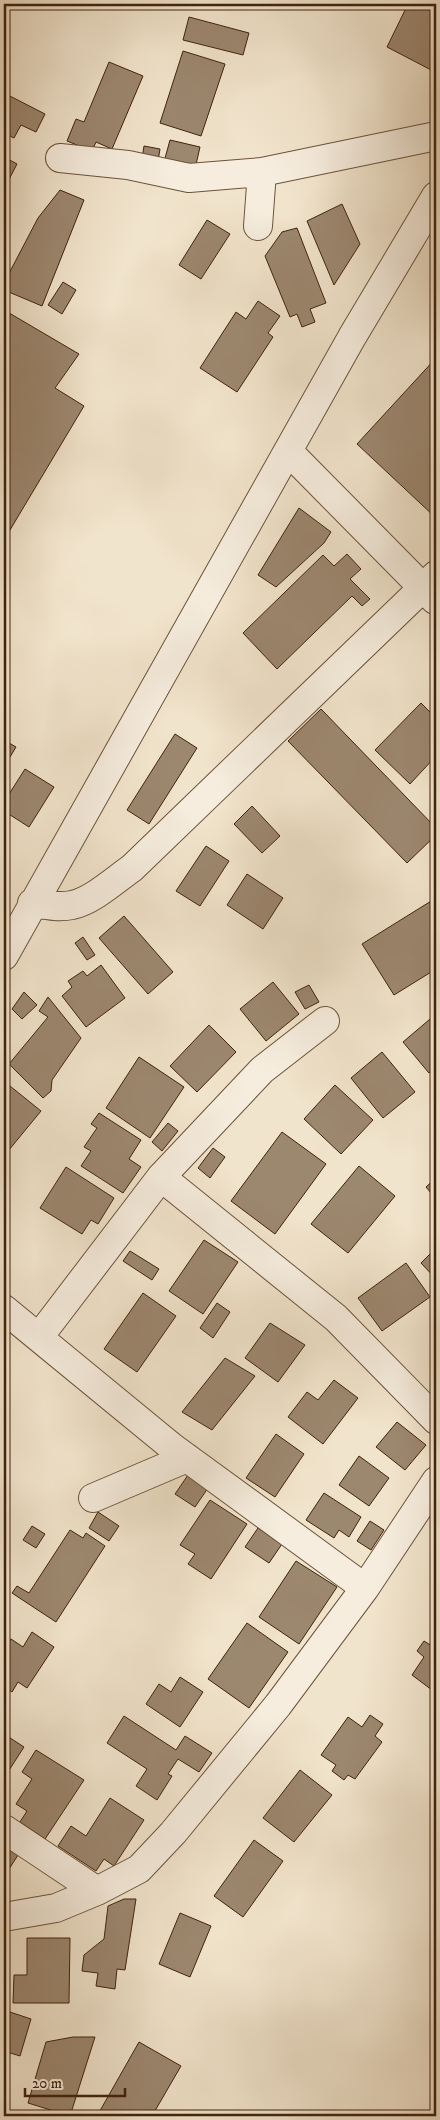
<svg xmlns="http://www.w3.org/2000/svg" width="440" height="2120" viewBox="0 0 440 2120" font-family="'IM FELL DW Pica',serif">
	<style>
		.building { fill: #9c876f; stroke: #40230a }
		.lines { fill: none; stroke-linecap: round; stroke-linejoin: round }
		.minor-casing { stroke: #6c533a; stroke-width: 30 }
		.minor { stroke: #f6edde; stroke-width: 28 }
	</style>
	<rect width="100%" height="100%" fill="#f1e4cc"/>
	<filter id="stains"><feTurbulence type="fractalNoise" baseFrequency=".004" numOctaves="4"/><feColorMatrix values="0 0 0 0 .2 0 0 0 0 .09 0 0 0 0 .02 0 0 0 .5 -.17"/></filter>
	<radialGradient id="worn" r=".72"><stop offset=".6" stop-color="#630" stop-opacity="0"/><stop offset="1" stop-color="#630" stop-opacity=".3"/></radialGradient>
	<!-- building -->
	<path class="building" d="M408,4H436V68L435,72L387,47Z
		M189,17L249,33L243,55L183,40Z
		M183,51L225,64L201,136L160,123Z
		M109,62L143,76L112,149L96,142L92,151L67,141L76,119L84,122Z
		M4,93L45,114L36,132L21,125L14,138L4,133Z
		M170,140L200,147L195,169L164,162Z
		M144,146L160,149L158,161L142,158Z
		M4,157L17,164L4,189Z
		M60,190L84,200L42,306L4,290V283L38,218Z
		M342,204L360,244L334,285L307,221Z
		M207,220L230,234L201,279L179,265Z
		M297,228L326,303L310,309L315,322L302,327L297,314L290,317L265,256L282,232Z
		M63,282L76,290L62,314L48,305Z
		M258,301L280,316L268,333L273,337L237,392L200,368L236,312L246,319Z
		M4,310L79,354L55,388L84,406L4,540Z
		M436,358V518L357,444Z
		M299,508L331,532L324,543L276,587L258,575Z
		M347,554L361,569L350,579L370,599L362,606L352,596L277,669L243,633L323,555L334,566Z
		M421,703L436,718V756L410,784L375,750Z
		M321,709L436,828V835L407,863L288,741Z
		M175,734L197,748L149,824L127,810Z
		M4,740L16,747L4,767Z
		M25,769L54,787L29,827L4,811V802Z
		M252,806L280,836L262,853L234,824Z
		M206,846L229,861L200,906L176,891Z
		M247,874L283,898L263,929L227,905Z
		M436,898V969L394,995L362,944Z
		M124,916L173,972L148,994L99,938Z
		M83,937L95,955L87,960L75,943Z
		M101,965L125,998L86,1027L62,996L72,987L68,981L83,971L87,976Z
		M273,982L299,1014L266,1041L240,1009Z
		M309,985L319,1002L305,1009L295,992Z
		M24,992L37,1005L22,1019L12,1009Z
		M48,997L81,1038L52,1080L51,1091L43,1098L9,1064L48,1017L39,1011Z
		M436,1014V1066L429,1073L403,1042Z
		M209,1025L236,1052L197,1092L170,1066Z
		M382,1052L415,1092L383,1118L351,1078Z
		M139,1057L184,1087L150,1138L106,1108Z
		M5,1082L41,1111L4,1156V1083Z
		M335,1085L373,1120L341,1154L304,1119Z
		M99,1113L141,1140L129,1159L141,1167L123,1193L81,1166L91,1151L84,1147L97,1128L91,1124Z
		M168,1123L178,1131L162,1151L152,1142Z
		M282,1132L326,1164L275,1234L231,1201Z
		M213,1148L225,1157L210,1178L198,1168Z
		M359,1166L395,1196L348,1253L311,1224Z
		M66,1167L114,1198L98,1224L91,1220L82,1234L40,1208Z
		M436,1178V1199L426,1187Z
		M204,1240L238,1262L203,1314L169,1291Z
		M436,1248V1279L421,1263Z
		M130,1251L159,1269L152,1280L123,1261Z
		M406,1263L430,1297L382,1331L358,1298Z
		M143,1293L176,1316L137,1372L104,1349Z
		M217,1303L230,1312L213,1338L200,1328Z
		M270,1323L305,1345L278,1382L245,1358Z
		M225,1358L255,1376L212,1430L182,1412Z
		M334,1380L358,1398L323,1444L288,1417L307,1392L318,1400Z
		M397,1422L426,1445L405,1470L376,1447Z
		M276,1434L304,1454L275,1497L246,1478Z
		M359,1456L389,1478L369,1506L339,1485Z
		M188,1475L208,1488L195,1507L175,1494Z
		M324,1493L361,1517L349,1537L339,1530L334,1538L306,1520Z
		M210,1500L247,1524L211,1579L188,1564L195,1554L180,1545Z
		M98,1512L119,1526L109,1541L89,1528Z
		M370,1521L384,1530L371,1550L357,1541Z
		M32,1526L45,1534L36,1548L23,1540Z
		M258,1528L282,1544L269,1563L245,1547Z
		M70,1530L83,1538L86,1533L105,1546L56,1622L12,1593L17,1586L29,1593Z
		M296,1561L337,1587L299,1644L259,1617Z
		M247,1623L288,1652L249,1708L208,1679Z
		M32,1632L54,1647L27,1688L18,1682L12,1692L4,1686V1651L11,1639L23,1647Z
		M424,1641L432,1646L436,1641V1693L412,1675L424,1657L417,1651Z
		M180,1677L203,1692L180,1727L146,1704L159,1684L171,1692Z
		M370,1715L383,1724L375,1736L382,1742L355,1779L348,1775L344,1780L332,1771L336,1765L321,1755L348,1717L362,1727Z
		M124,1716L176,1750L185,1736L212,1753L199,1772L178,1759L168,1774L172,1776L157,1800L136,1786L147,1769L107,1743Z
		M4,1734L24,1747L4,1778Z
		M36,1750L84,1780L45,1839L20,1822L27,1811L16,1804L32,1779L22,1772Z
		M300,1770L332,1795L294,1842L263,1818Z
		M110,1798L144,1820L114,1866L104,1859L96,1871L58,1846L71,1826L86,1836Z
		M254,1840L283,1861L243,1917L214,1896Z
		M4,1845L18,1855L4,1877Z
		M124,1899H136L125,1970L117,1969L115,1989L96,1986L98,1973L82,1971L84,1955L104,1939L108,1906Z
		M180,1913L211,1926L190,1977L159,1964Z
		M27,1938H70L69,2003H13L14,1975H27Z
		M4,2010L31,2019L20,2056L4,2051Z
		M73,2037H95L70,2116L28,2103L46,2042Z
		M139,2042L181,2066L152,2116H97Z"/>
	<g class="lines">
		<!-- minor casing -->
		<g class="minor-casing">
			<path id="minor" d="M60,158L128,165L189,178L262,172L436,136
				M258,226L262,172
				M289,452L435,600
				M32,903C45,905 59,908 72,905C92,901 115,880 132,868L436,575
				M4,956L352,337L436,196
				M161,1177L336,1318L436,1420
				M4,1309L172,1447L365,1588
				M39,1337L161,1177L262,1070L325,1021
				M93,1498L187,1458
				M4,1829L97,1891
				M4,1917L56,1908L97,1891L139,1869L173,1833L278,1705L365,1588L436,1481"/>
		</g>
		<!-- minor -->
		<use href="#minor" class="minor"/>
	</g>
	<!-- margin -->
	<rect width="440" height="2120" fill="none" stroke="#f1e4cc" stroke-width="20"/>
	<rect x="5" y="5" width="430" height="2110" fill="none" stroke="#40230a" stroke-width="2.5"/>
	<rect x="10" y="10" width="420" height="2100" fill="none" stroke="#40230a"/>
	<!-- scale -->
	<path d="M25 2088v8h100v-8" fill="none" stroke="#40230a" stroke-width="2.5"/>
	<text x="32" y="2088" font-size="15" fill="#40230a" stroke="#f6edde" stroke-width="4" paint-order="stroke">20 m</text>
	<rect width="100%" height="100%" filter="url(#stains)"/>
	<rect width="100%" height="100%" fill="url(#worn)"/>
</svg>
